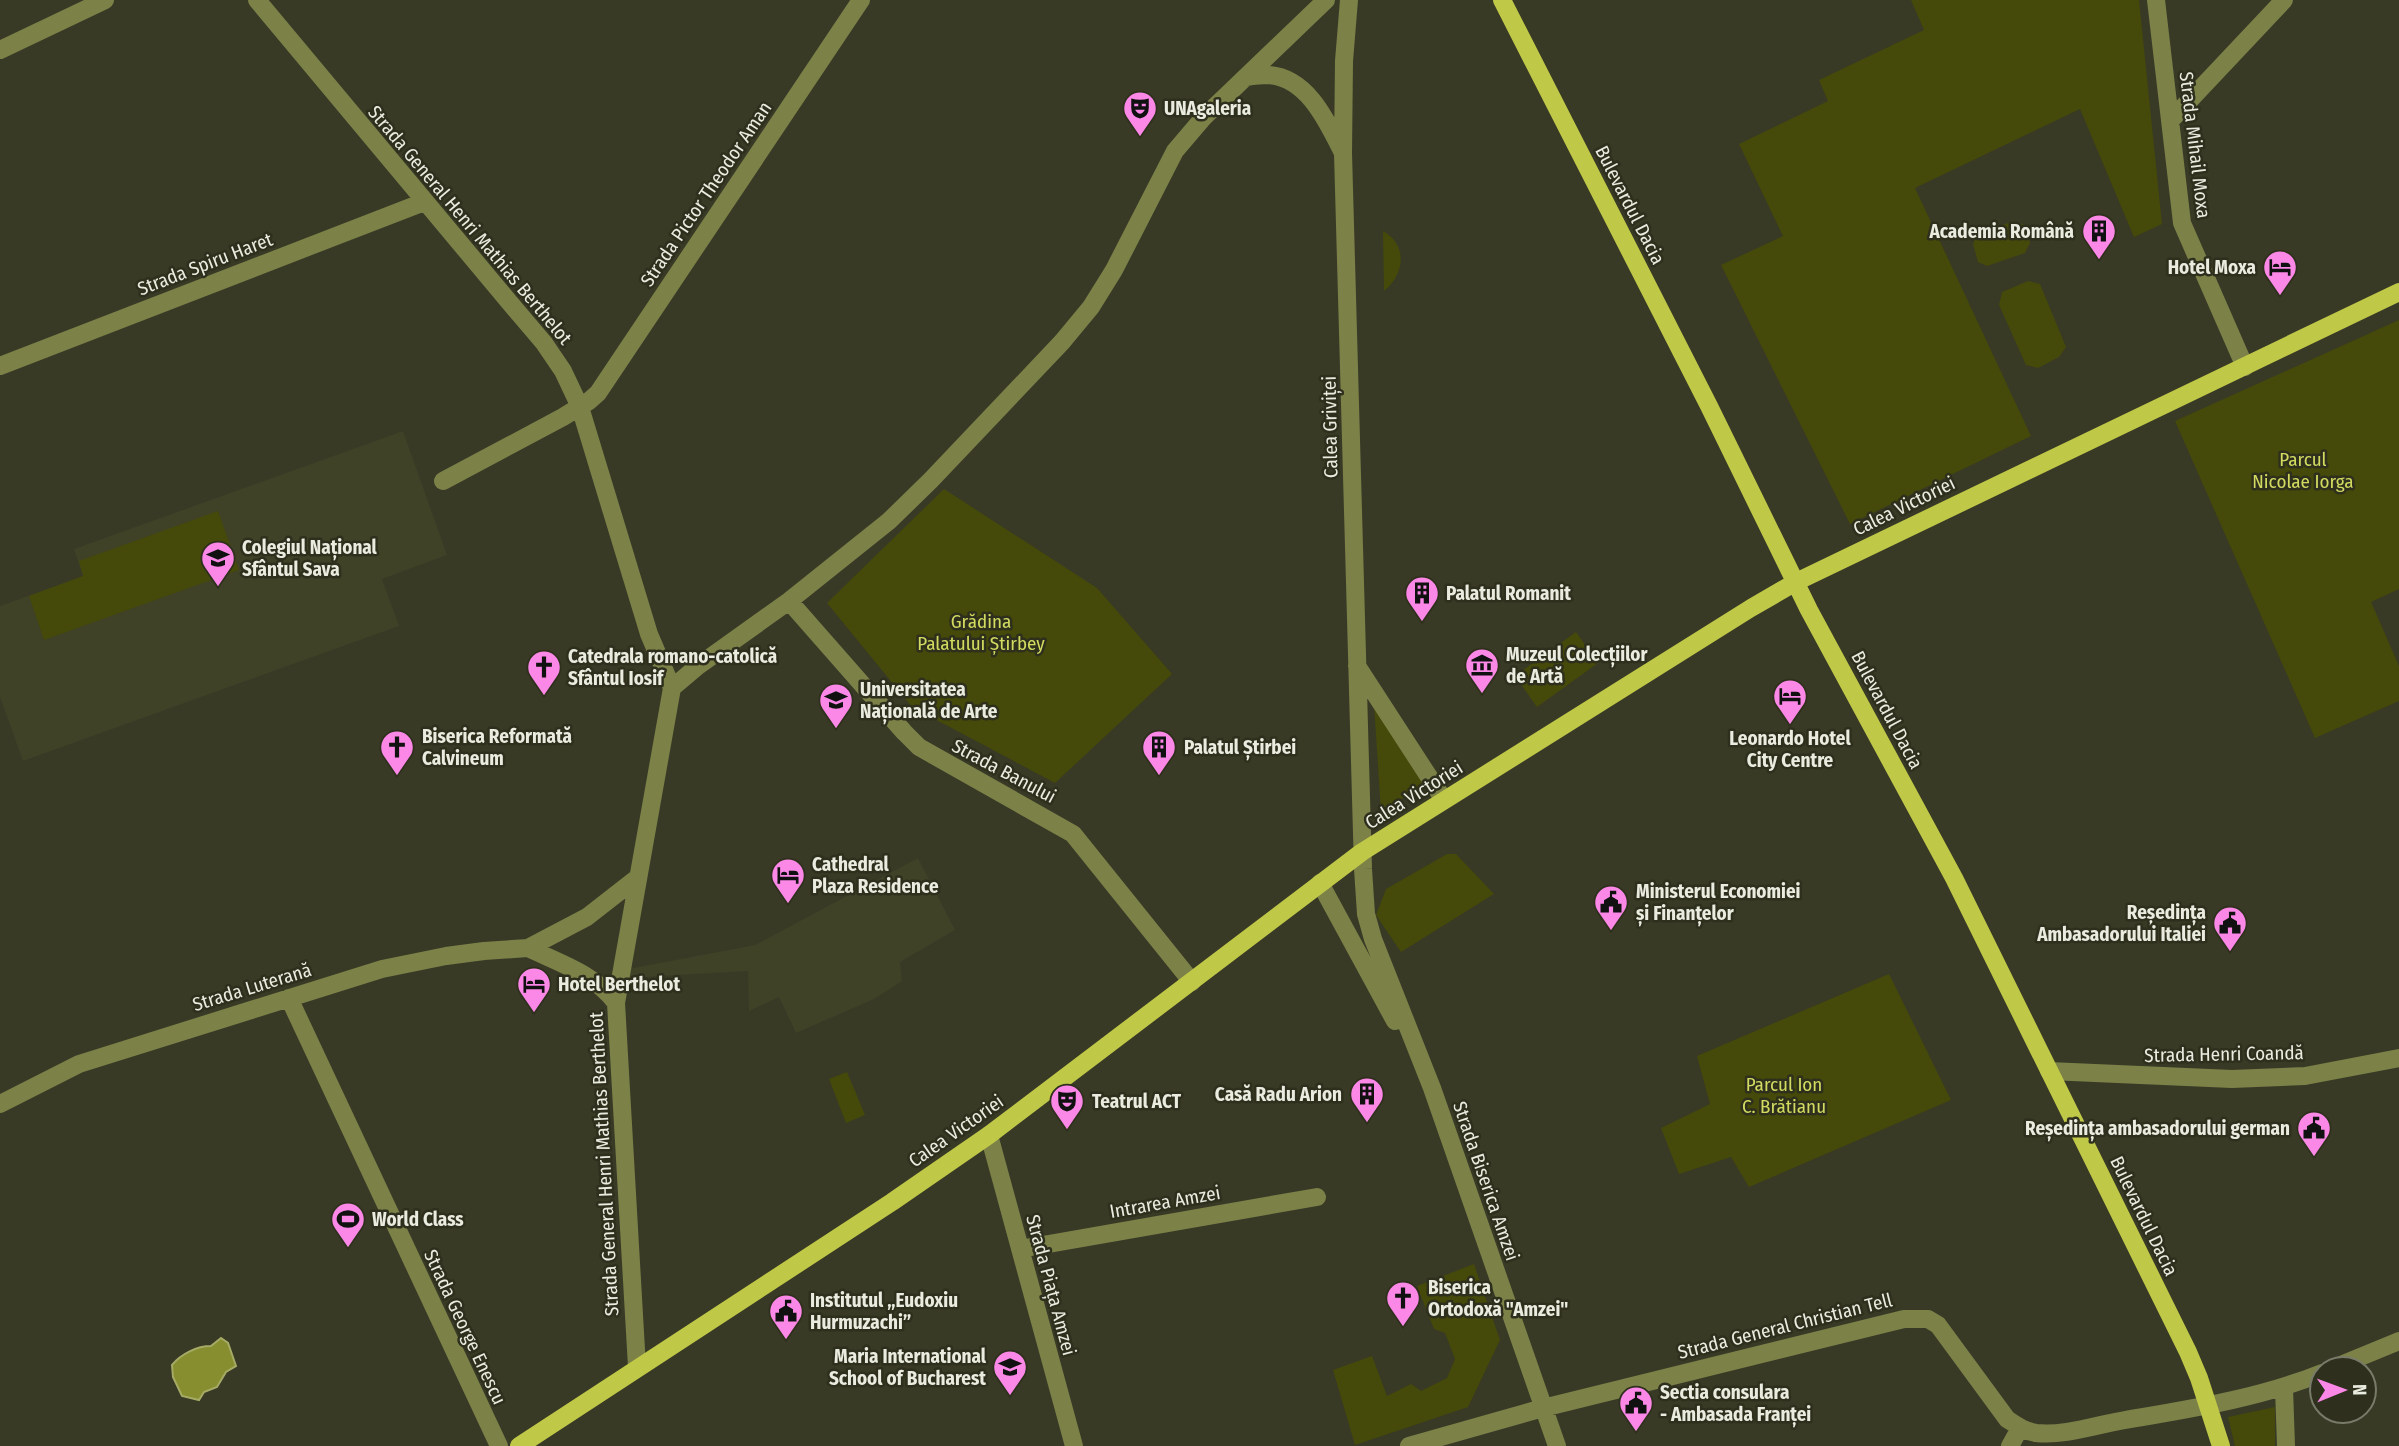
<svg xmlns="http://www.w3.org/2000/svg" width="2399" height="1446" viewBox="0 0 2399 1446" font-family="'Fira Sans Condensed',sans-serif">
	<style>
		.built { fill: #3f4227 }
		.green { fill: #454909 }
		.water { fill: #878e2f; stroke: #a5aa64; stroke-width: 2 }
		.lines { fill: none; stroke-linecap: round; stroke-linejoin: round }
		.minor { stroke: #7c8148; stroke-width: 18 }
		.major { stroke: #c0c847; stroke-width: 18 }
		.labels { text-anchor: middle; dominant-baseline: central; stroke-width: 5; stroke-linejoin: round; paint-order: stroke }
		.poi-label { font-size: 19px; font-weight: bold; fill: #eaece0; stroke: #2e2f1c; text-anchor: start }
		.street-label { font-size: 19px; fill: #eaece0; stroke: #2e2f1c }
		.park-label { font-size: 19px; fill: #d2db60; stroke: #2e2f1c }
	</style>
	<rect width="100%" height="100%" fill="#383a26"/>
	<!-- built -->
	<path class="built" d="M403,431L447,555L382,579L399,626L23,761L0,697V606L83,576L74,549Z
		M918,858L955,930L900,962L902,981L874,999L796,1033L779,997L749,1011L748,971L627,978L628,969L755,945Z"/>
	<!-- green -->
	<path class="green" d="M1911,0H2139L2162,224L2134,237L2080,109L1915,188L2031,436L1850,524L1721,265L1783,236L1739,144L1828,101L1819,80L1924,30Z
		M2013,221L2023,224L2030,243L2025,253L1987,266L1978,262L1973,244L1977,235Z
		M1383,231C1408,245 1405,274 1384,291Z
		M2028,281L2040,284L2066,347L2059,357L2038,368L2026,365L1999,305L2002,292Z
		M2399,320V589L2371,602L2399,666V701L2315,738L2175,421Z
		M944,489L1097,588L1172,674L1055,783L912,707L827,603Z
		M218,511L239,570L44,640L29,596L83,576L79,561Z
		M1576,632L1598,663L1537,707L1515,676Z
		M1374,704L1425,784L1381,812Z
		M1447,854H1456L1494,894L1401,952L1376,915L1386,889Z
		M1889,974L1951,1100L1749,1187L1731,1157L1679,1174L1661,1128L1710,1104L1697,1056Z
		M847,1072L865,1115L846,1123L829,1079Z
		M1474,1264L1500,1340L1468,1407L1355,1445L1333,1370L1372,1356L1387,1396L1411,1384L1421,1391L1447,1378L1455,1359L1445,1333L1434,1329L1417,1286Z
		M2275,1407V1446H2235L2228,1417Z"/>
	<!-- water -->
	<path class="water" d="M221,1338L228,1343L236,1366L226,1372L217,1387L204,1392L199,1400L182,1396L173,1377L172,1365C181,1354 197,1346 211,1346Z"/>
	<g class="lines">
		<!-- minor -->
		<path class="minor" d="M257,0L510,303L544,343L563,371L580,407L649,634L672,688L616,1003L637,1367
			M1349,0L1344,61L1343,153L1363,869L1366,914L1373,939L1432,1088L1557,1446
			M2156,0L2182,223L2245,367
			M0,50L105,0
			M1246,77C1253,76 1261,75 1268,75C1307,77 1327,121 1342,151
			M2170,121L2284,0
			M0,366L424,202
			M443,481L563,417L589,401L598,393L861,0
			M789,601L904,732L919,747L1073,834L1192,982
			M1357,666L1444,800
			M672,688L698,666L789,601L889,521L931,480L1062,342L1091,307L1114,270L1175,151L1204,117L1326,0
			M1320,883L1395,1021
			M528,948C559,963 595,974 616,1003
			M289,998L499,1446
			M2049,1071L2232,1079L2305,1076L2399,1058
			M0,1104L79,1064L382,969L446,956L484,951L528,948L587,917L637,878
			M989,1135L1074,1446
			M1020,1249L1317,1197
			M2331,1369L2399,1341
			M2284,1388L2286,1446
			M1409,1446L1543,1408L1904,1319H1928L1938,1325L2007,1419C2016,1425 2024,1431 2036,1433C2063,1436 2093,1426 2120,1421C2189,1409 2257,1399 2322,1373
			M2010,1446L2020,1428"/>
		<!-- major -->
		<path class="major" d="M1502,0L1709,406L1809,610L1954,878L2188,1352L2199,1378L2221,1446
			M519,1446L892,1202L989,1135L1362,852L1751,608L1796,582L2399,292"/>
	</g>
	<!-- icons -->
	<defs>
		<g id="theatre-pin" transform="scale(1.75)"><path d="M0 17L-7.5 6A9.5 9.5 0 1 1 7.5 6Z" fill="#fb87e6" stroke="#2e2f1c"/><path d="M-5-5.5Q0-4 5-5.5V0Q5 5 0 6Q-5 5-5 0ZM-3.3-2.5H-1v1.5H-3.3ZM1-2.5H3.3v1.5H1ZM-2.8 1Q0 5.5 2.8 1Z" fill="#111"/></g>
		<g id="building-pin" transform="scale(1.75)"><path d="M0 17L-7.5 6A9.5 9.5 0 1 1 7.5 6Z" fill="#fb87e6" stroke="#2e2f1c"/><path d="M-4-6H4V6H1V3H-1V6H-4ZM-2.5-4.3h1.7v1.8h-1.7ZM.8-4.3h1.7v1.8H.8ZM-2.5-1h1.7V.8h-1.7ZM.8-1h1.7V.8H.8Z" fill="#111"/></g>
		<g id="hotel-pin" transform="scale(1.75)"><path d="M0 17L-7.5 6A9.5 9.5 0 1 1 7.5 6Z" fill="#fb87e6" stroke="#2e2f1c"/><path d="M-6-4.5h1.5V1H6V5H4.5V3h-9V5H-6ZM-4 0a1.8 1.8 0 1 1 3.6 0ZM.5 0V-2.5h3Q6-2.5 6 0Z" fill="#111"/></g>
		<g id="school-pin" transform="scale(1.75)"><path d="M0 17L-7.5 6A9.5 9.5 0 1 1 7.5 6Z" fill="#fb87e6" stroke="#2e2f1c"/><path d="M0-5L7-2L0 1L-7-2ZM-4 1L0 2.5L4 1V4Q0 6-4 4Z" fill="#111"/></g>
		<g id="museum-pin" transform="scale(1.75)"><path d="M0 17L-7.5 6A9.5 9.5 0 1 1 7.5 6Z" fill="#fb87e6" stroke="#2e2f1c"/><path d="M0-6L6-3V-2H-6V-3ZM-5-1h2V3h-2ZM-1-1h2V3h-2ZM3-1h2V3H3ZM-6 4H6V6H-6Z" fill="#111"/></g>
		<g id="church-pin" transform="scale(1.75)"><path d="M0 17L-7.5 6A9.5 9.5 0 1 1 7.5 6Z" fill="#fb87e6" stroke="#2e2f1c"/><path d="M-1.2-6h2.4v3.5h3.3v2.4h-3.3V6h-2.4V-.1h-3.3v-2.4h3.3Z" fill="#111"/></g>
		<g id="university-pin" transform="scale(1.75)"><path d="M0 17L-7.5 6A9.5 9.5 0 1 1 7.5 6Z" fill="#fb87e6" stroke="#2e2f1c"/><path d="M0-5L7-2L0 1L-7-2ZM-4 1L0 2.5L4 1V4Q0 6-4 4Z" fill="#111"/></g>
		<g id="civic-pin" transform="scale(1.75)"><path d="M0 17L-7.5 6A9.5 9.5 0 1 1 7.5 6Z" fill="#fb87e6" stroke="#2e2f1c"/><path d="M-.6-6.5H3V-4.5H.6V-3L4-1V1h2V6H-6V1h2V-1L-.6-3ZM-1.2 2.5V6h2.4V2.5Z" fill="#111"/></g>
		<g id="stadium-pin" transform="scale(1.75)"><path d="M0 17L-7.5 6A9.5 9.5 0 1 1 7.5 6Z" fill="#fb87e6" stroke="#2e2f1c"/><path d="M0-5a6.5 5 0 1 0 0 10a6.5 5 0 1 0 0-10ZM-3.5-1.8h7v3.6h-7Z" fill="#111"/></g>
	</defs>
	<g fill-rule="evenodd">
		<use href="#theatre-pin" x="1140" y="108"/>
		<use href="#building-pin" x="2099" y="231"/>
		<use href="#hotel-pin" x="2280" y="267"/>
		<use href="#school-pin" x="218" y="558"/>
		<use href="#building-pin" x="1422" y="593"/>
		<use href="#museum-pin" x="1482" y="665"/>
		<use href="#church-pin" x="544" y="667"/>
		<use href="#hotel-pin" x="1790" y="696"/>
		<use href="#university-pin" x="836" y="700"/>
		<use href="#church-pin" x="397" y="747"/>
		<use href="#building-pin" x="1159" y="747"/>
		<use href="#hotel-pin" x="788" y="875"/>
		<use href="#civic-pin" x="1611" y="902"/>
		<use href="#civic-pin" x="2230" y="923"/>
		<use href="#hotel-pin" x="534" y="984"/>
		<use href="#building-pin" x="1367" y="1094"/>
		<use href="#theatre-pin" x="1067" y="1101"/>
		<use href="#civic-pin" x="2314" y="1128"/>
		<use href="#stadium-pin" x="348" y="1219"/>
		<use href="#church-pin" x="1403" y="1298"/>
		<use href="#civic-pin" x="786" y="1311"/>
		<use href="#school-pin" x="1010" y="1367"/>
		<use href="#civic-pin" x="1636" y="1403"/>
	</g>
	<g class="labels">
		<!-- poi labels -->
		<g class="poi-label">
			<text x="1164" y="108">UNAgaleria</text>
			<text x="2074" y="231" text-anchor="end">Academia Română</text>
			<text x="2256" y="267" text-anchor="end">Hotel Moxa</text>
			<text x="242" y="547">Colegiul Național<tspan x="242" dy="22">Sfântul Sava</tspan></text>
			<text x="1446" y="593">Palatul Romanit</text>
			<text x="1506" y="654">Muzeul Colecțiilor<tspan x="1506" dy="22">de Artă</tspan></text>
			<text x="568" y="656">Catedrala romano-catolică<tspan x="568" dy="22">Sfântul Iosif</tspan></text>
			<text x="860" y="689">Universitatea<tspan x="860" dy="22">Națională de Arte</tspan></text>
			<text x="422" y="736">Biserica Reformată<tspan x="422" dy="22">Calvineum</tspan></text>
			<text x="1790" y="738" text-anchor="middle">Leonardo Hotel<tspan x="1790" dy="22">City Centre</tspan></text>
			<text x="1184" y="747">Palatul Știrbei</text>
			<text x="812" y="864">Cathedral<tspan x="812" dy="22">Plaza Residence</tspan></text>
			<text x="1636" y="891">Ministerul Economiei<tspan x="1636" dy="22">și Finanțelor</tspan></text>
			<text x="2206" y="912" text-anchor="end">Reședința<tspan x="2206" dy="22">Ambasadorului Italiei</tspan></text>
			<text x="558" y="984">Hotel Berthelot</text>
			<text x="1342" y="1094" text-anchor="end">Casă Radu Arion</text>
			<text x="1092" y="1101">Teatrul ACT</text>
			<text x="2290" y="1128" text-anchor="end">Reședința ambasadorului german</text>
			<text x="372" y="1219">World Class</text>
			<text x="1428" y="1287">Biserica<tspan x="1428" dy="22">Ortodoxă "Amzei"</tspan></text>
			<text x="810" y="1300">Institutul „Eudoxiu<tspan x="810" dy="22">Hurmuzachi”</tspan></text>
			<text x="986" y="1356" text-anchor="end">Maria International<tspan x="986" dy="22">School of Bucharest</tspan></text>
			<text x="1660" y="1392">Sectia consulara<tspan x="1660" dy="22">- Ambasada Franței</tspan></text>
		</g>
		<!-- street labels -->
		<g class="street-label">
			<text transform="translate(2195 145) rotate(83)">Strada Mihail Moxa</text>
			<text transform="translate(706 194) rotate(-56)">Strada Pictor Theodor Aman</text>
			<text transform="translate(1630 205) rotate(63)">Bulevardul Dacia</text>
			<text transform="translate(470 225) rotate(50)">Strada General Henri Mathias Berthelot</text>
			<text transform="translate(205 264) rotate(-21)">Strada Spiru Haret</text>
			<text transform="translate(1330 427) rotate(-91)">Calea Griviței</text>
			<text transform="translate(1904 506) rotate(-26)">Calea Victoriei</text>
			<text transform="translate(1887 710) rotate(62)">Bulevardul Dacia</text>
			<text transform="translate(1004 771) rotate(28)">Strada Banului</text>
			<text transform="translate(1414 795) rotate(-32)">Calea Victoriei</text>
			<text transform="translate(252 987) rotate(-17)">Strada Luterană</text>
			<text transform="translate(2224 1054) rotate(-1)">Strada Henri Coandă</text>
			<text transform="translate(956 1131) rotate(-35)">Calea Victoriei</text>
			<text transform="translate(604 1164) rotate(-93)">Strada General Henri Mathias Berthelot</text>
			<text transform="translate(1486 1181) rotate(71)">Strada Biserica Amzei</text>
			<text transform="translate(1165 1202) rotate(-10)">Intrarea Amzei</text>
			<text transform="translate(2144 1216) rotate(64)">Bulevardul Dacia</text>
			<text transform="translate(1051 1285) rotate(75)">Strada Piața Amzei</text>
			<text transform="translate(1785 1326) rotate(-14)">Strada General Christian Tell</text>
			<text transform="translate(465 1327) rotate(65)">Strada George Enescu</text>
		</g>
		<!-- park labels -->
		<g class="park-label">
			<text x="2303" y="459">Parcul<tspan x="2303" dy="22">Nicolae Iorga</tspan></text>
			<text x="981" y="621">Grădina<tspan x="981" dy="22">Palatului Știrbey</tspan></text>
			<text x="1784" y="1084">Parcul Ion<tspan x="1784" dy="22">C. Brătianu</tspan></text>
		</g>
	</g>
	<!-- north arrow -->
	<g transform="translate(2343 1390) rotate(89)"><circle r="33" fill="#2e2f1c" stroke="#797b6a" stroke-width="2"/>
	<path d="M0-5L12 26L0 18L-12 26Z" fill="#fb87e6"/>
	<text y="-10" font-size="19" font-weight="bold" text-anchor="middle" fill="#eaece0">N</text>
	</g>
</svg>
